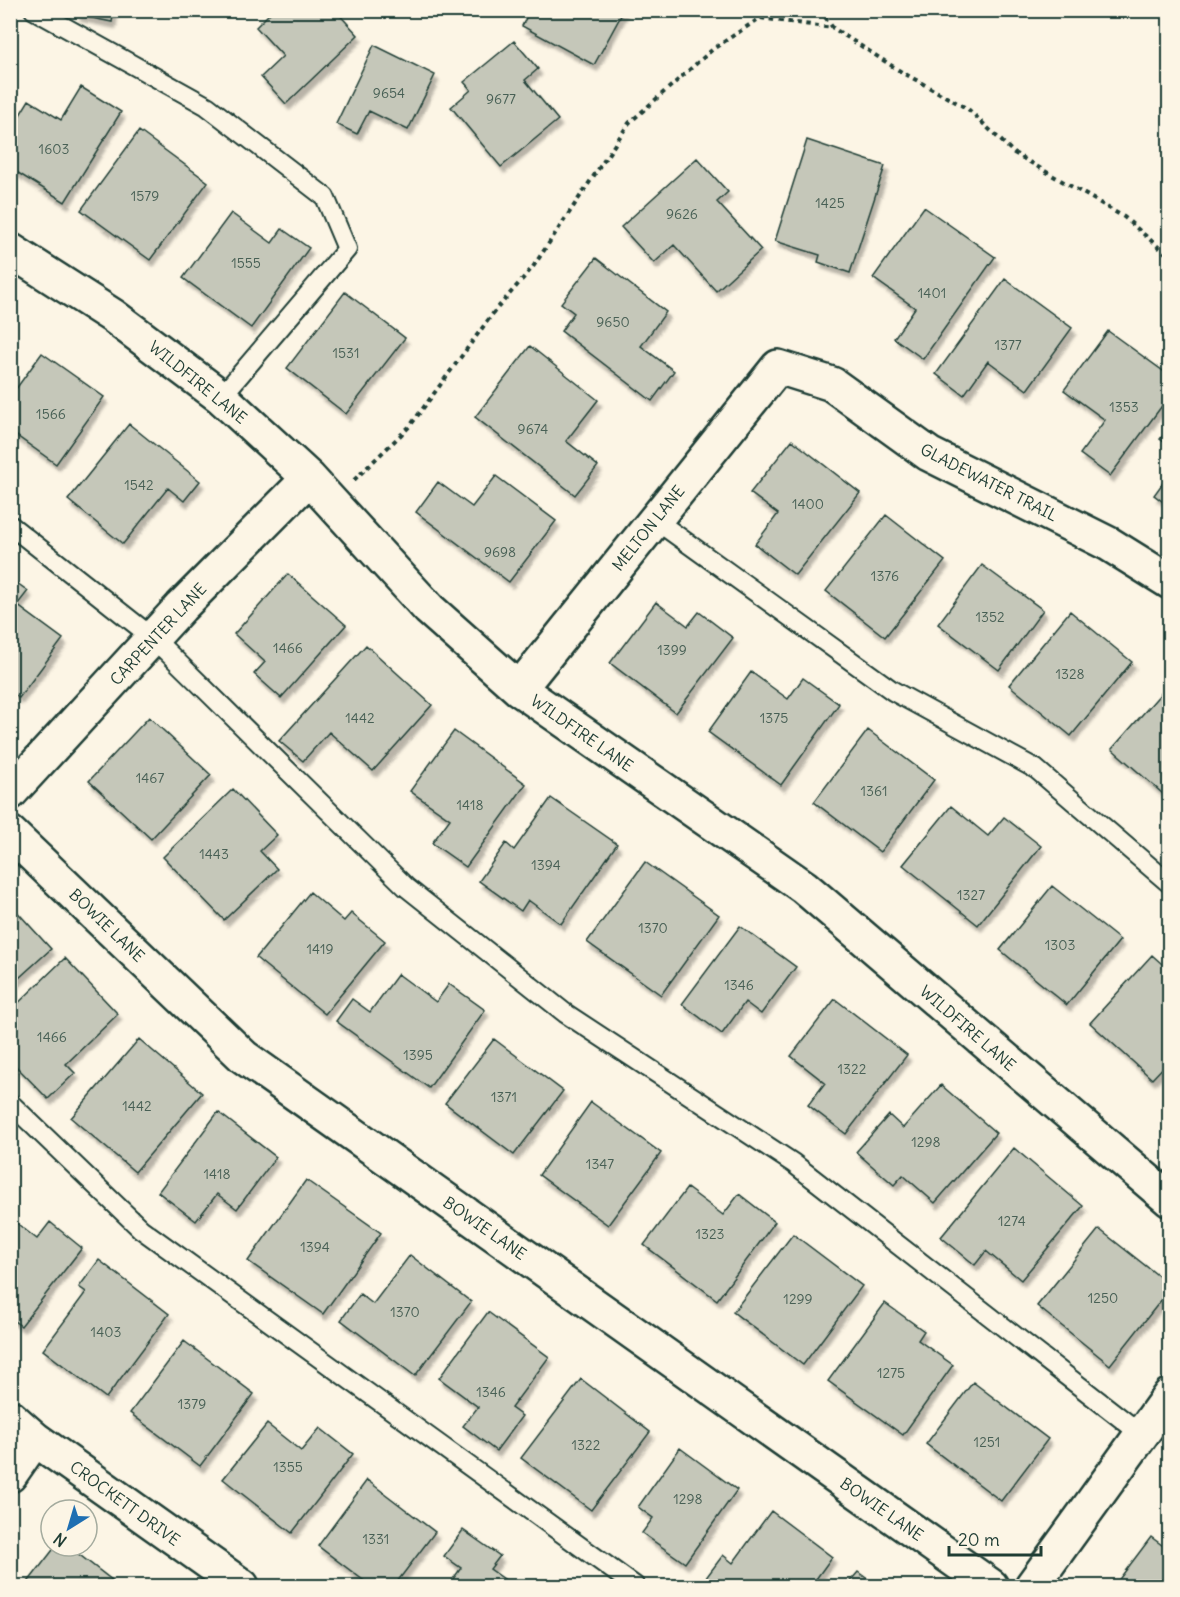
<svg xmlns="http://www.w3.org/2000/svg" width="1180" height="1597" viewBox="0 0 1180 1597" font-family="Delius,sans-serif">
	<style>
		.building { fill: #c5c7b9; stroke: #1f3d34; stroke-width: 1.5; filter: url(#shadow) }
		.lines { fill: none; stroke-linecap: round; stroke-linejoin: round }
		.service-casing { stroke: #1f3d34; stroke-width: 22 }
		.minor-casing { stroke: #1f3d34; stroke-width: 38 }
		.path { stroke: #1f3d34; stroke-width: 4; stroke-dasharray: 4.5 4.5; stroke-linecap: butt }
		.service { stroke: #fcf5e5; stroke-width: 18 }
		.minor { stroke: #fcf5e5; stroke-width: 33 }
		.labels { text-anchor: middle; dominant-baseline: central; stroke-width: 6; stroke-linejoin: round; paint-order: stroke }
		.number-label { font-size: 14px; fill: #486055 }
		.street-label { font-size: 16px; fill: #1f3d34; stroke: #fcf5e5 }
	</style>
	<defs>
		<filter id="shadow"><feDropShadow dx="3.5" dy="6" stdDeviation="1.5" flood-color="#0004"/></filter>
	</defs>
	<rect width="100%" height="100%" fill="#fcf5e5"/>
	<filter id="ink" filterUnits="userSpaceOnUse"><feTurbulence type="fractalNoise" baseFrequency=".0167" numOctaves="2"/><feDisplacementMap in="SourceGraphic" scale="12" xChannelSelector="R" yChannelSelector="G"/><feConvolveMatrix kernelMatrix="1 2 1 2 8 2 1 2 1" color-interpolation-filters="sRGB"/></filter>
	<g filter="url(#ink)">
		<!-- building -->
		<path class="building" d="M78,10H114L112,22L77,15Z
			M273,10H335L358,35L286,104L261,77L283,56L256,27Z
			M530,10H624L594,65L522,26Z
			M514,41L538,69L525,80L558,120L501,167L451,107L471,90L464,82Z
			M374,45L435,75L408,130L369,111L357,134L336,124Z
			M81,87L121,112L65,202L10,168V131L29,100L61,120Z
			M139,131L208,182L150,260L81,210Z
			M807,140L885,166L850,273L818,262L820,255L775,241Z
			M697,158L728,192L717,202L761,250L716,291L674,245L654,263L621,227Z
			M924,207L995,257L923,359L894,338L915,308L873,278Z
			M231,213L272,243L282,229L309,248L251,328L183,278Z
			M596,258L666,312L641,346L674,371L652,401L561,331L574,313L561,303Z
			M1005,279L1072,328L1027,390L988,361L964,395L936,374Z
			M345,292L405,338L346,414L287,368Z
			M1108,331L1170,376V395L1110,476L1080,454L1105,420L1064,390Z
			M530,346L598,400L566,441L598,466L575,495L475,417Z
			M42,353L104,397L56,464L10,431V397Z
			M129,424L200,481L184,501L168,488L123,544L68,500Z
			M1170,427V446L1160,439Z
			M792,440L860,493L795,575L755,544L778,514L750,493Z
			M1170,473V507L1154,495Z
			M496,476L556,521L509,582L416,512L438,482L472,507Z
			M886,515L945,561L885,637L826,591Z
			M982,565L1043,610L999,670L938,624Z
			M288,574L346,625L281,698L254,674L265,662L234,634Z
			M10,578L28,591L17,605L63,639L19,698L10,691Z
			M656,602L688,626L699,612L733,638L676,713L610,663Z
			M1070,611L1132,662L1071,736L1009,685Z
			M366,645L432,705L373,771L329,732L303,761L279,741Z
			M751,672L788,699L803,678L839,704L781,785L708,732Z
			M1170,683V800L1112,749Z
			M149,717L211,775L151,839L89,781Z
			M868,730L934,780L880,852L814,802Z
			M454,731L526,784L466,867L432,843L450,819L410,791Z
			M233,789L277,835L260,851L277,869L224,920L163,857Z
			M551,798L617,844L561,924L528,900L521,911L479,881L506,843L514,850Z
			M951,806L988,836L1004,817L1041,846L978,925L903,865Z
			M645,862L719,915L661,995L587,942Z
			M1052,886L1120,940L1067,1005L1000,950Z
			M310,892L344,921L351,913L385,941L325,1014L256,958Z
			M10,904L51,949L10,986Z
			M740,926L796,967L761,1014L745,1002L722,1034L682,1004Z
			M1152,955L1170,971V1060L1152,1079L1090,1023Z
			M65,958L118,1014L66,1064L75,1073L48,1099L10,1060V1011Z
			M398,974L436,1002L449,984L485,1010L429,1088L336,1021L352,999L370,1012Z
			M835,999L907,1055L846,1134L808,1105L825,1083L791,1056Z
			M139,1039L202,1093L135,1172L71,1118Z
			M494,1039L563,1091L514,1155L445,1103Z
			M941,1085L996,1133L935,1203L903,1175L894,1185L856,1152L889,1115L903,1128Z
			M591,1102L661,1153L608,1225L539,1175Z
			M218,1112L276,1157L237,1209L217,1194L196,1221L158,1192Z
			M1014,1148L1083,1206L1021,1280L986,1251L975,1265L941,1237Z
			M306,1180L381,1233L323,1314L248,1261Z
			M687,1188L723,1215L739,1194L775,1222L717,1300L644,1245Z
			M10,1218L37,1239L50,1222L82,1248L21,1326L10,1318Z
			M1099,1229L1170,1285V1289L1110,1365L1037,1306Z
			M793,1234L862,1286L803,1365L733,1312Z
			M410,1255L471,1302L415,1376L341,1320L360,1294L373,1304Z
			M99,1260L169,1314L106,1398L43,1350L86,1292L79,1287Z
			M885,1303L924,1331L918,1340L953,1365L903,1435L828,1381Z
			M488,1312L549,1357L511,1408L522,1416L496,1451L463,1426L478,1407L439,1378Z
			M184,1341L254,1394L200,1466L130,1413Z
			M581,1379L650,1432L591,1510L521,1458Z
			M973,1382L1048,1439L1001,1501L926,1444Z
			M267,1424L301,1451L320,1428L353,1454L292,1533L223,1479Z
			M680,1448L737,1490L685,1563L642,1533L653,1518L638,1507Z
			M367,1480L435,1532L394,1586H371L318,1546Z
			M771,1511L832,1557L811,1586H706L702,1583L723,1555L733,1563Z
			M463,1530L500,1556L490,1569L514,1586H448L461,1568L444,1556Z
			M1151,1537L1170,1551V1586H1114Z
			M56,1546H68L113,1581L109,1586H25Z
			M858,1572L877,1586H846Z"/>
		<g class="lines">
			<!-- service casing -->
			<g class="service-casing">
				<path id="service" d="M34,10L207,106L325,197L347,249L221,397
					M654,519L893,691L1036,769L1170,884
					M10,525L153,638L406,887L565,1013L793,1163L1141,1434
					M10,1103L141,1229L635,1586"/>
			</g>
			<!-- minor casing -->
			<g class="minor-casing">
				<path id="minor" d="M10,250L113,316L221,397L309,478L429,609L519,689L804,887L1170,1200
					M519,689L778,367L832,384L929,454L1109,544L1170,582
					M10,793L181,607L309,478
					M10,833L244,1057L991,1586
					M10,1417L35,1439L242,1586
					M10,1475L35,1439
					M1032,1586L1170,1395"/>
			</g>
			<!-- path -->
			<path class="path" d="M820,10L833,28L900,71L968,109L1014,153L1124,217L1170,257
				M354,480L410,426L494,312L533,267L629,123L713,49L760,18L833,28"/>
			<!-- service -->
			<use href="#service" class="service"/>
			<!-- minor -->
			<use href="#minor" class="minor"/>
		</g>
	</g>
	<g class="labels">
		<!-- number labels -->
		<g class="number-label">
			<text x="389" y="93">9654</text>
			<text x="501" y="99">9677</text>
			<text x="54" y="149">1603</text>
			<text x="145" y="196">1579</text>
			<text x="830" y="203">1425</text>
			<text x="682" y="214">9626</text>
			<text x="246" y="263">1555</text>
			<text x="932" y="293">1401</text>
			<text x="613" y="322">9650</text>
			<text x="1008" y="345">1377</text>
			<text x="346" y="353">1531</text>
			<text x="1124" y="407">1353</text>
			<text x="51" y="414">1566</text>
			<text x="533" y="429">9674</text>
			<text x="139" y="485">1542</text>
			<text x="808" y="504">1400</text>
			<text x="500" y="552">9698</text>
			<text x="885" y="576">1376</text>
			<text x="990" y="617">1352</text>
			<text x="288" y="648">1466</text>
			<text x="672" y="650">1399</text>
			<text x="1070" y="674">1328</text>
			<text x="360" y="718">1442</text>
			<text x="774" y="718">1375</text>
			<text x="150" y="778">1467</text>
			<text x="874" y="791">1361</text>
			<text x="470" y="805">1418</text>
			<text x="214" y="854">1443</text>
			<text x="546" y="865">1394</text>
			<text x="971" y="895">1327</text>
			<text x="653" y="928">1370</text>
			<text x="1060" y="945">1303</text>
			<text x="320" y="949">1419</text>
			<text x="739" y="985">1346</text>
			<text x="52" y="1037">1466</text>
			<text x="418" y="1055">1395</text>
			<text x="852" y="1069">1322</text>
			<text x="504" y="1097">1371</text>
			<text x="137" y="1106">1442</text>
			<text x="926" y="1142">1298</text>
			<text x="600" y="1164">1347</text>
			<text x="217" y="1174">1418</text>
			<text x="1012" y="1221">1274</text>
			<text x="710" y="1234">1323</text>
			<text x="315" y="1247">1394</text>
			<text x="1103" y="1298">1250</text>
			<text x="798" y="1299">1299</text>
			<text x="405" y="1312">1370</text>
			<text x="106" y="1332">1403</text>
			<text x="891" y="1373">1275</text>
			<text x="491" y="1392">1346</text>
			<text x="192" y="1404">1379</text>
			<text x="987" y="1442">1251</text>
			<text x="586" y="1445">1322</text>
			<text x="288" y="1467">1355</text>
			<text x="688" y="1499">1298</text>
			<text x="376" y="1539">1331</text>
		</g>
		<!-- street labels -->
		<g class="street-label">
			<text transform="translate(198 382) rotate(39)">WILDFIRE LANE</text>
			<text transform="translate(989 482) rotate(27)">GLADEWATER TRAIL</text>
			<text transform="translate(648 528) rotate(-51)">MELTON LANE</text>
			<text transform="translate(158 634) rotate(-47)">CARPENTER LANE</text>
			<text transform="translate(582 733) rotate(35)">WILDFIRE LANE</text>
			<text transform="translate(107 925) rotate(44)">BOWIE LANE</text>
			<text transform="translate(968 1028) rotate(41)">WILDFIRE LANE</text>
			<text transform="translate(485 1228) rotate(35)">BOWIE LANE</text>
			<text transform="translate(125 1503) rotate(36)">CROCKETT DRIVE</text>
			<text transform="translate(882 1509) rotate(35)">BOWIE LANE</text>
		</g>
	</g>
	<!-- margin -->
	<rect width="1180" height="1597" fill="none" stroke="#fcf5e5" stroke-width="36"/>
	<rect x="18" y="18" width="1144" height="1561" fill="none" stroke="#1f3d34" stroke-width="2" filter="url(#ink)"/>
	<!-- north arrow -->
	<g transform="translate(69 1528) rotate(217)"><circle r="28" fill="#fcf5e5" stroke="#a4ab9e" stroke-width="1.5"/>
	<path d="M0-4.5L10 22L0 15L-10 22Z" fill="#1f6fb2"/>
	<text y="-9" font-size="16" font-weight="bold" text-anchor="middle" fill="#1f3d34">N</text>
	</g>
	<!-- scale -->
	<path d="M949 1546v9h92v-9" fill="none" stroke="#1f3d34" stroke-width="3"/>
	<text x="958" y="1546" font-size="18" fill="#1f3d34" stroke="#fcf5e5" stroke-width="4.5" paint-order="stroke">20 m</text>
</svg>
